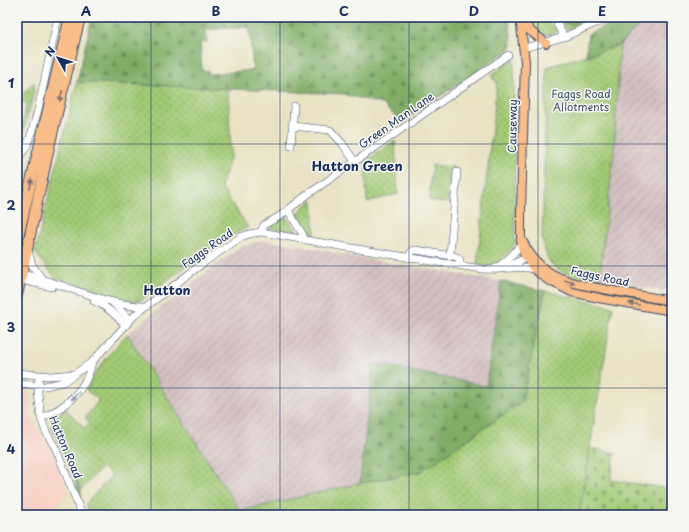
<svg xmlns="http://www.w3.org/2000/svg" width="689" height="532" viewBox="0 0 689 532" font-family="'Playpen Sans',sans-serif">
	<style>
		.built { fill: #f7d1c6 }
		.industrial { fill: url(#industrial-furrows) }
		.green { fill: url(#green-dots); stroke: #5e7c69 }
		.forest { fill: url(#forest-firs); stroke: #4e6e62; fill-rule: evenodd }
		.cemetery { fill: url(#cemetery-stones); stroke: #5e7c69 }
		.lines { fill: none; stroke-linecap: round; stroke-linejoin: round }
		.minor-casing { stroke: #3a4a6d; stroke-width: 8 }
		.major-casing { stroke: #3a4a6d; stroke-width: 10 }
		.highway-casing { stroke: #3a4a6d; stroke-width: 12 }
		.minor { stroke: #fff; stroke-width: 7 }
		.major { stroke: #f8bd89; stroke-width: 8 }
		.highway { stroke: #f8bd89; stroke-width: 10 }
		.oneway { fill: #7e6f71 }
		.oneway2 { fill: #8d97ae }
		.grid { fill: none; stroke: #1b2f5e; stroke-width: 1; stroke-opacity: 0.55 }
		.labels { text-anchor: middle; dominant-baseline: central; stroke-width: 3; stroke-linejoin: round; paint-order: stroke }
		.park-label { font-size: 11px; fill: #3d5664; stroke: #f6f6f2 }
		.street-label { font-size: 11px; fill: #1b2f5e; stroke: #f6f6f2 }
		.quarter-label { font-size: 13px; font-weight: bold; fill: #1b2f5e; stroke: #f6f6f2 }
		.neatline { fill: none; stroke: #1b2f5e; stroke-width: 1.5 }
		.grid-label { font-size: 13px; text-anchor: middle; font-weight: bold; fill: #1b2f5e }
	</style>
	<defs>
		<pattern id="industrial-furrows" width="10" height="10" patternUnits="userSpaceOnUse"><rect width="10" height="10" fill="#d2bfbf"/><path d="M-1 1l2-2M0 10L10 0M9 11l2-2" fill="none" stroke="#b4a4a7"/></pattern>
		<pattern id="green-dots" width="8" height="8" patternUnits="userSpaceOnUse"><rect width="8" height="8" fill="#a2c974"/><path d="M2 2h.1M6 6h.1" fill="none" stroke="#83a462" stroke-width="1.8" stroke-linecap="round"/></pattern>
		<pattern id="forest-firs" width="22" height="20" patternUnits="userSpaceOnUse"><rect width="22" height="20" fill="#81ad66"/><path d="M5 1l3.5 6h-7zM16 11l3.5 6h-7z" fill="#698d57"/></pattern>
		<pattern id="cemetery-stones" width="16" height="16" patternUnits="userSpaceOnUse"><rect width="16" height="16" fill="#a2c974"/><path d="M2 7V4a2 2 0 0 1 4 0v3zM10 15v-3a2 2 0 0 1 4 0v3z" fill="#83a462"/></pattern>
	</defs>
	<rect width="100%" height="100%" fill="#f6f6f2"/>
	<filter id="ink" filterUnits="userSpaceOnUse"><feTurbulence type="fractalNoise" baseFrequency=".025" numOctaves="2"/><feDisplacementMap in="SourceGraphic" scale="8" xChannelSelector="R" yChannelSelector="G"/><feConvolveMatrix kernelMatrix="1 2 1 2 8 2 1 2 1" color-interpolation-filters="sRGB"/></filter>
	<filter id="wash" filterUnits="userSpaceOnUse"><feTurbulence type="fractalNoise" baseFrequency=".012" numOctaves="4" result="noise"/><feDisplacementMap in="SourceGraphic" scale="16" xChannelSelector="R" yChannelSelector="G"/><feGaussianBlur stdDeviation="0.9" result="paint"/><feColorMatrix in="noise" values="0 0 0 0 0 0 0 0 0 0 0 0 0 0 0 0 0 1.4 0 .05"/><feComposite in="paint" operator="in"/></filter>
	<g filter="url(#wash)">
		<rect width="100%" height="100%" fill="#e9e3c4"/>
		<!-- built -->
		<path class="built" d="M17,390L27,392L30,396L32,420L52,451L70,494L61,497L57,515H17Z"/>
		<!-- industrial -->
		<path class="industrial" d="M636,17H672V272L667,291L599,283L614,151L620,45L639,25Z
			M263,240L308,247L372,260L501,281L486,386L373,363L360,483L240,511L127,334L238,248Z"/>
		<!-- green -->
		<path class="green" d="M529,17H545L550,24V25L555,29V33L542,35L530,22Z
			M586,17H603L568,30L564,26L562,21L572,25Z
			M620,45L614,151L599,283C585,280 559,275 550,262C545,255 544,245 542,238L547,67Z
			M514,59L515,229V245L498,263L490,267L477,265L497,84L491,75Z
			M34,82C36,94 23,134 17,146V134L20,133L27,103L18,101L27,89Z
			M77,82L228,88L231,155L221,187L248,227L216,244L141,300L135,302L56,278L48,269L35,252Z
			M395,141L398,194L367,202L365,162Z
			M432,165L454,167L453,170L450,171L448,197L450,200V203L430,201L429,200Z
			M313,200L315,235H309L298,216L302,208Z
			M285,218H287L298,232L270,228V225Z
			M545,291L613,307L579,515H90L86,504L112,475L102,467L81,490L56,428L54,421L57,417L56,415L66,409L84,428L90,422L85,418L99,400L86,390C96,369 111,352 127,334L240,511L360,483L420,472L522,402Z"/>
		<!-- forest -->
		<path class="forest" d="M92,17H509L512,45L510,49L402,122L382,104L343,94L77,82ZM249,27L253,70L209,74L208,71H202L200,42H207L206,30Z
			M569,17H586L572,25L562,21Z
			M636,19L639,25L620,45L586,56L588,34L606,26Z
			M501,281L545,291L522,402L420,472L360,483L373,363L486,386Z
			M56,415L57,417L54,421L56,428L81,490V497L60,444L52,428L51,419Z"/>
		<!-- cemetery -->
		<path class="cemetery" d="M590,448L615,453L611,480L672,489V515H579Z"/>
	</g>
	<g filter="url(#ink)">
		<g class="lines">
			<!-- minor casing -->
			<g class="minor-casing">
				<path id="minor" d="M563,17L559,19L557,24L564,37
					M524,48L564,37L596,23L618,17
					M292,126L330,130L342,143L355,162
					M291,146L294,106
					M17,159L26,148L30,138L38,110L58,17
					M288,210L303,235L304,240
					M261,232L264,225L280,216L307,195L508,55
					M28,251L32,265L42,279
					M450,255L457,172
					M408,258L412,251L416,250L457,257L460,260V265
					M503,268L531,256
					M494,269C505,263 515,253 521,243
					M18,273C38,278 58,284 77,291C100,298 122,307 147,306
					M17,279L52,287
					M94,301C107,306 115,315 125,325
					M113,303L130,320
					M667,310L669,300L672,295
					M17,373L51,376L73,374
					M39,375L38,393L41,418L46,432L56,449L82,515
					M17,384L45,386L63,382L92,362L135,315L206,261L241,237L249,234L261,232L267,233C338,246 410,258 482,269C499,271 517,265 534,269
					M41,418C66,408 87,389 92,362"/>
			</g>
			<!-- major casing -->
			<g class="major-casing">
				<path id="major" d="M520,17L525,62L521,211V243L524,254L534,269L540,274L548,280L572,292L604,299L672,311
					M524,17L529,30L546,43
					M523,242C542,281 576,284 614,291C633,294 653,298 672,301"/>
			</g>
			<!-- highway casing -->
			<g class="highway-casing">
				<path id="highway" d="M17,241L70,17
					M17,295L49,147L80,17"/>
			</g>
			<!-- minor -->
			<use href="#minor" class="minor"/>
			<!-- major -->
			<use href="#major" class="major"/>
			<!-- highway -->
			<use href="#highway" class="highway"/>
		</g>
		<!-- one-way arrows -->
		<defs><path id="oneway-solid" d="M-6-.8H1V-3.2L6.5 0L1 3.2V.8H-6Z"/></defs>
		<g class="oneway">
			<use href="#oneway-solid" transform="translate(61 96) rotate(103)"/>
			<use href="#oneway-solid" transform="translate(31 184) rotate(-76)"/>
			<use href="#oneway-solid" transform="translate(570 282) rotate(19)"/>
			<use href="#oneway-solid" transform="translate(634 304) rotate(-170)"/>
		</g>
		<use class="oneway2" href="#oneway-solid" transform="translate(75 396) rotate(135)"/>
	</g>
	<!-- grid -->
	<path class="grid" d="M151,17V515M280,17V515M409,17V515M538,17V515M17,144H672M17,266H672M17,388H672"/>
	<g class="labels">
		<!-- park labels -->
		<g class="park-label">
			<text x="581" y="93">Faggs Road<tspan x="581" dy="13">Allotments</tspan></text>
		</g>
		<!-- street labels -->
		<g class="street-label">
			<text transform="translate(396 120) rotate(-35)">Green Man Lane</text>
			<text transform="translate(512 126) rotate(-89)">Causeway</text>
			<text transform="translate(207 248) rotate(-35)">Faggs Road</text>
			<text transform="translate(600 276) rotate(12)">Faggs Road</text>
			<text transform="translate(66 447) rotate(67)">Hatton Road</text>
		</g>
		<!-- quarter labels -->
		<g class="quarter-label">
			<text x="357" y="165">Hatton Green</text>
			<text x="167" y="289">Hatton</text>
		</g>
	</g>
	<!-- margin -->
	<rect width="689" height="532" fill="none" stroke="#f6f6f2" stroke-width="44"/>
	<!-- north arrow -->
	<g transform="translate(58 58) rotate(309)" stroke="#f6f6f2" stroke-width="3" paint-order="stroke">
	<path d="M0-3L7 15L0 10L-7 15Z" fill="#1b2f5e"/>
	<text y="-6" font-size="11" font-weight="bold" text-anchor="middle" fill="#1b2f5e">N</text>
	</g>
	<rect x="22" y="22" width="645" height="488" class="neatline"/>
	<g class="grid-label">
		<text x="86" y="16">A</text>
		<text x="216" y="16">B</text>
		<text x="344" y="16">C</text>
		<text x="474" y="16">D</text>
		<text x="602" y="16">E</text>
		<text x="11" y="88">1</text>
		<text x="11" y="210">2</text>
		<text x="11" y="332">3</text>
		<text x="11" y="454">4</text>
	</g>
</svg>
